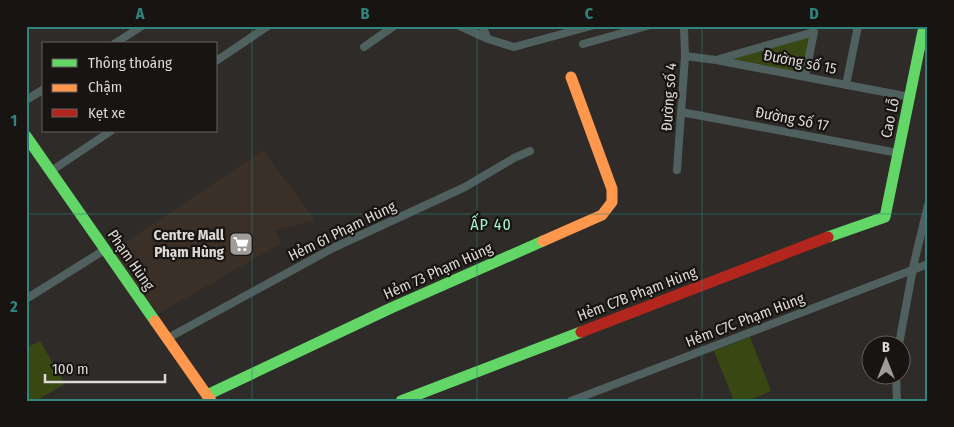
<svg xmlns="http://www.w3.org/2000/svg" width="954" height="427" viewBox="0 0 954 427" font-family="'Fira Sans Condensed',sans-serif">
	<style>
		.built { fill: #3a3027 }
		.green { fill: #394812 }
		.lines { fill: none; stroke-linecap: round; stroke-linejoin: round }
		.street { stroke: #50605e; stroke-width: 8 }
		.fast { stroke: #63d668; stroke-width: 11 }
		.slow { stroke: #ff974d; stroke-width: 11 }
		.jam { stroke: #b3261e; stroke-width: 11 }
		.grid { fill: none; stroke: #2e857d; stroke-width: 1; stroke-opacity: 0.55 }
		.labels { text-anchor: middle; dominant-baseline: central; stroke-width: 4.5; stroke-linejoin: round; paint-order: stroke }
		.street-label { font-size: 15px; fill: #dcd8d5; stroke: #171412 }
		.poi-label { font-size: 15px; font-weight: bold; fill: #dcd8d5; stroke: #171412; text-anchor: end }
		.neighbourhood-label { font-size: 16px; letter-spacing: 1px; fill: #a0f3ca; stroke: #171412 }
		.neatline { fill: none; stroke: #2e857d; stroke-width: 2 }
		.grid-label { font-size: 16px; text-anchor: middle; font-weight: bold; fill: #2e857d }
	</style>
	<rect width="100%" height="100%" fill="#2e2b29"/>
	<!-- built -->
	<path class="built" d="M263,150L315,220L275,231L282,243L158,314L112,251Z"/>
	<!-- green -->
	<path class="green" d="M812,34L803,73L734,59L732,56Z
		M750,337L771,391L747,401H734L714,351Z
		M40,341L65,384L35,401H26V348Z"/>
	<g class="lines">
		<!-- street -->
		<path class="street" d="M460,26L488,39L514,47L591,26
			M482,26L488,39
			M114,44L142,26
			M583,44L647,26
			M364,47L394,26
			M685,56L716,60L910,97
			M719,59L814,32L805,77
			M216,61L268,26
			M846,85L858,26
			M26,100L44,89
			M681,112L898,153
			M677,170L685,56L684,26
			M51,171L111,131
			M26,299L106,249
			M168,338L333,248L465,187L514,158L530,151
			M899,344L914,263L928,205
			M896,374L897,401
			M571,401L928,264"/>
		<!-- fast -->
		<path class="fast" d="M26,136L155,321
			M828,237L885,217L924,26
			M207,395L391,308L543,241
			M401,401L581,332"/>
		<!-- slow -->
		<path class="slow" d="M543,241L602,215L612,202V189L571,77
			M155,321L211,401"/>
		<!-- jam -->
		<path class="jam" d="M581,332L828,237"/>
	</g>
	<!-- grid -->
	<path class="grid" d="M252,26V401M477,26V401M702,26V401M26,214H928"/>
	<!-- icons -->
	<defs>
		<g id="supermarket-square" transform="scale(1.25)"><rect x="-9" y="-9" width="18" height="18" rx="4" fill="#9f9b99" stroke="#171412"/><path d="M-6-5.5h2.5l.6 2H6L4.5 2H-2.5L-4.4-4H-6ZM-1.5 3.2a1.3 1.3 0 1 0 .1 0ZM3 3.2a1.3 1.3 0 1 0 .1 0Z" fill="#fff"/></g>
	</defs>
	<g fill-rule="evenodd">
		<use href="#supermarket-square" x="241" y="244"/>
	</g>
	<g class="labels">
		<!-- street labels -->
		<g class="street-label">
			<text transform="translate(800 62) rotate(11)">Đường số 15</text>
			<text transform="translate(669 97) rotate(-86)">Đường số 4</text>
			<text transform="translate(890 118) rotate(-78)">Cao Lỗ</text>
			<text transform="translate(792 119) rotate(11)">Đường Số 17</text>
			<text transform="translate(342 231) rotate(-26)">Hẻm 61 Phạm Hùng</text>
			<text transform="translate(131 260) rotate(55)">Phạm Hùng</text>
			<text transform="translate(438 271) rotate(-24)">Hẻm 73 Phạm Hùng</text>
			<text transform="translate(637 294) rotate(-21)">Hẻm C7B Phạm Hùng</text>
			<text transform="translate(745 320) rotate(-21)">Hẻm C7C Phạm Hùng</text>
		</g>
		<!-- poi labels -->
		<g class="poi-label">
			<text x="224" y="235">Centre Mall<tspan x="224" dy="17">Phạm Hùng</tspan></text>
		</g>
		<!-- neighbourhood labels -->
		<g class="neighbourhood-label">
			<text x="491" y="224">ẤP 40</text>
		</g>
	</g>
	<!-- border -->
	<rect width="954" height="427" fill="none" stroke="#171412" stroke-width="55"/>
	<!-- legend -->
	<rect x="42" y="42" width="175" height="90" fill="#171412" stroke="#666260"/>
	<rect x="52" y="59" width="25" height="8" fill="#63d668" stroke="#666260"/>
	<text x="88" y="68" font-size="15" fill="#dcd8d5">Thông thoáng</text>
	<rect x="52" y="84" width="25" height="8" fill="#ff974d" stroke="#666260"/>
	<text x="88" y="92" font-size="15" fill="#dcd8d5">Chậm</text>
	<rect x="52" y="109" width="25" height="8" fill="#b3261e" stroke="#666260"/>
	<text x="88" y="118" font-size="15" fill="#dcd8d5">Kẹt xe</text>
	<!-- north arrow -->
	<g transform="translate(886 360)"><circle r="24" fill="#171412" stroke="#666260"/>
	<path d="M0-4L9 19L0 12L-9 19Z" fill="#9f9b99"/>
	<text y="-8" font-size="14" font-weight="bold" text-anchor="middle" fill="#dcd8d5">B</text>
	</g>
	<!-- scale -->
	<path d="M45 374v8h120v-8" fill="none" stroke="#dcd8d5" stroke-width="2.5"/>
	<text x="52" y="374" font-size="15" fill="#dcd8d5" stroke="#171412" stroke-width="4" paint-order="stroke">100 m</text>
	<rect x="28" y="28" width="898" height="372" class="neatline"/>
	<g class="grid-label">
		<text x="140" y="19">A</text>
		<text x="365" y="19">B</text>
		<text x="589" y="19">C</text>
		<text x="814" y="19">D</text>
		<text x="14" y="126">1</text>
		<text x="14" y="312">2</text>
	</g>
</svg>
